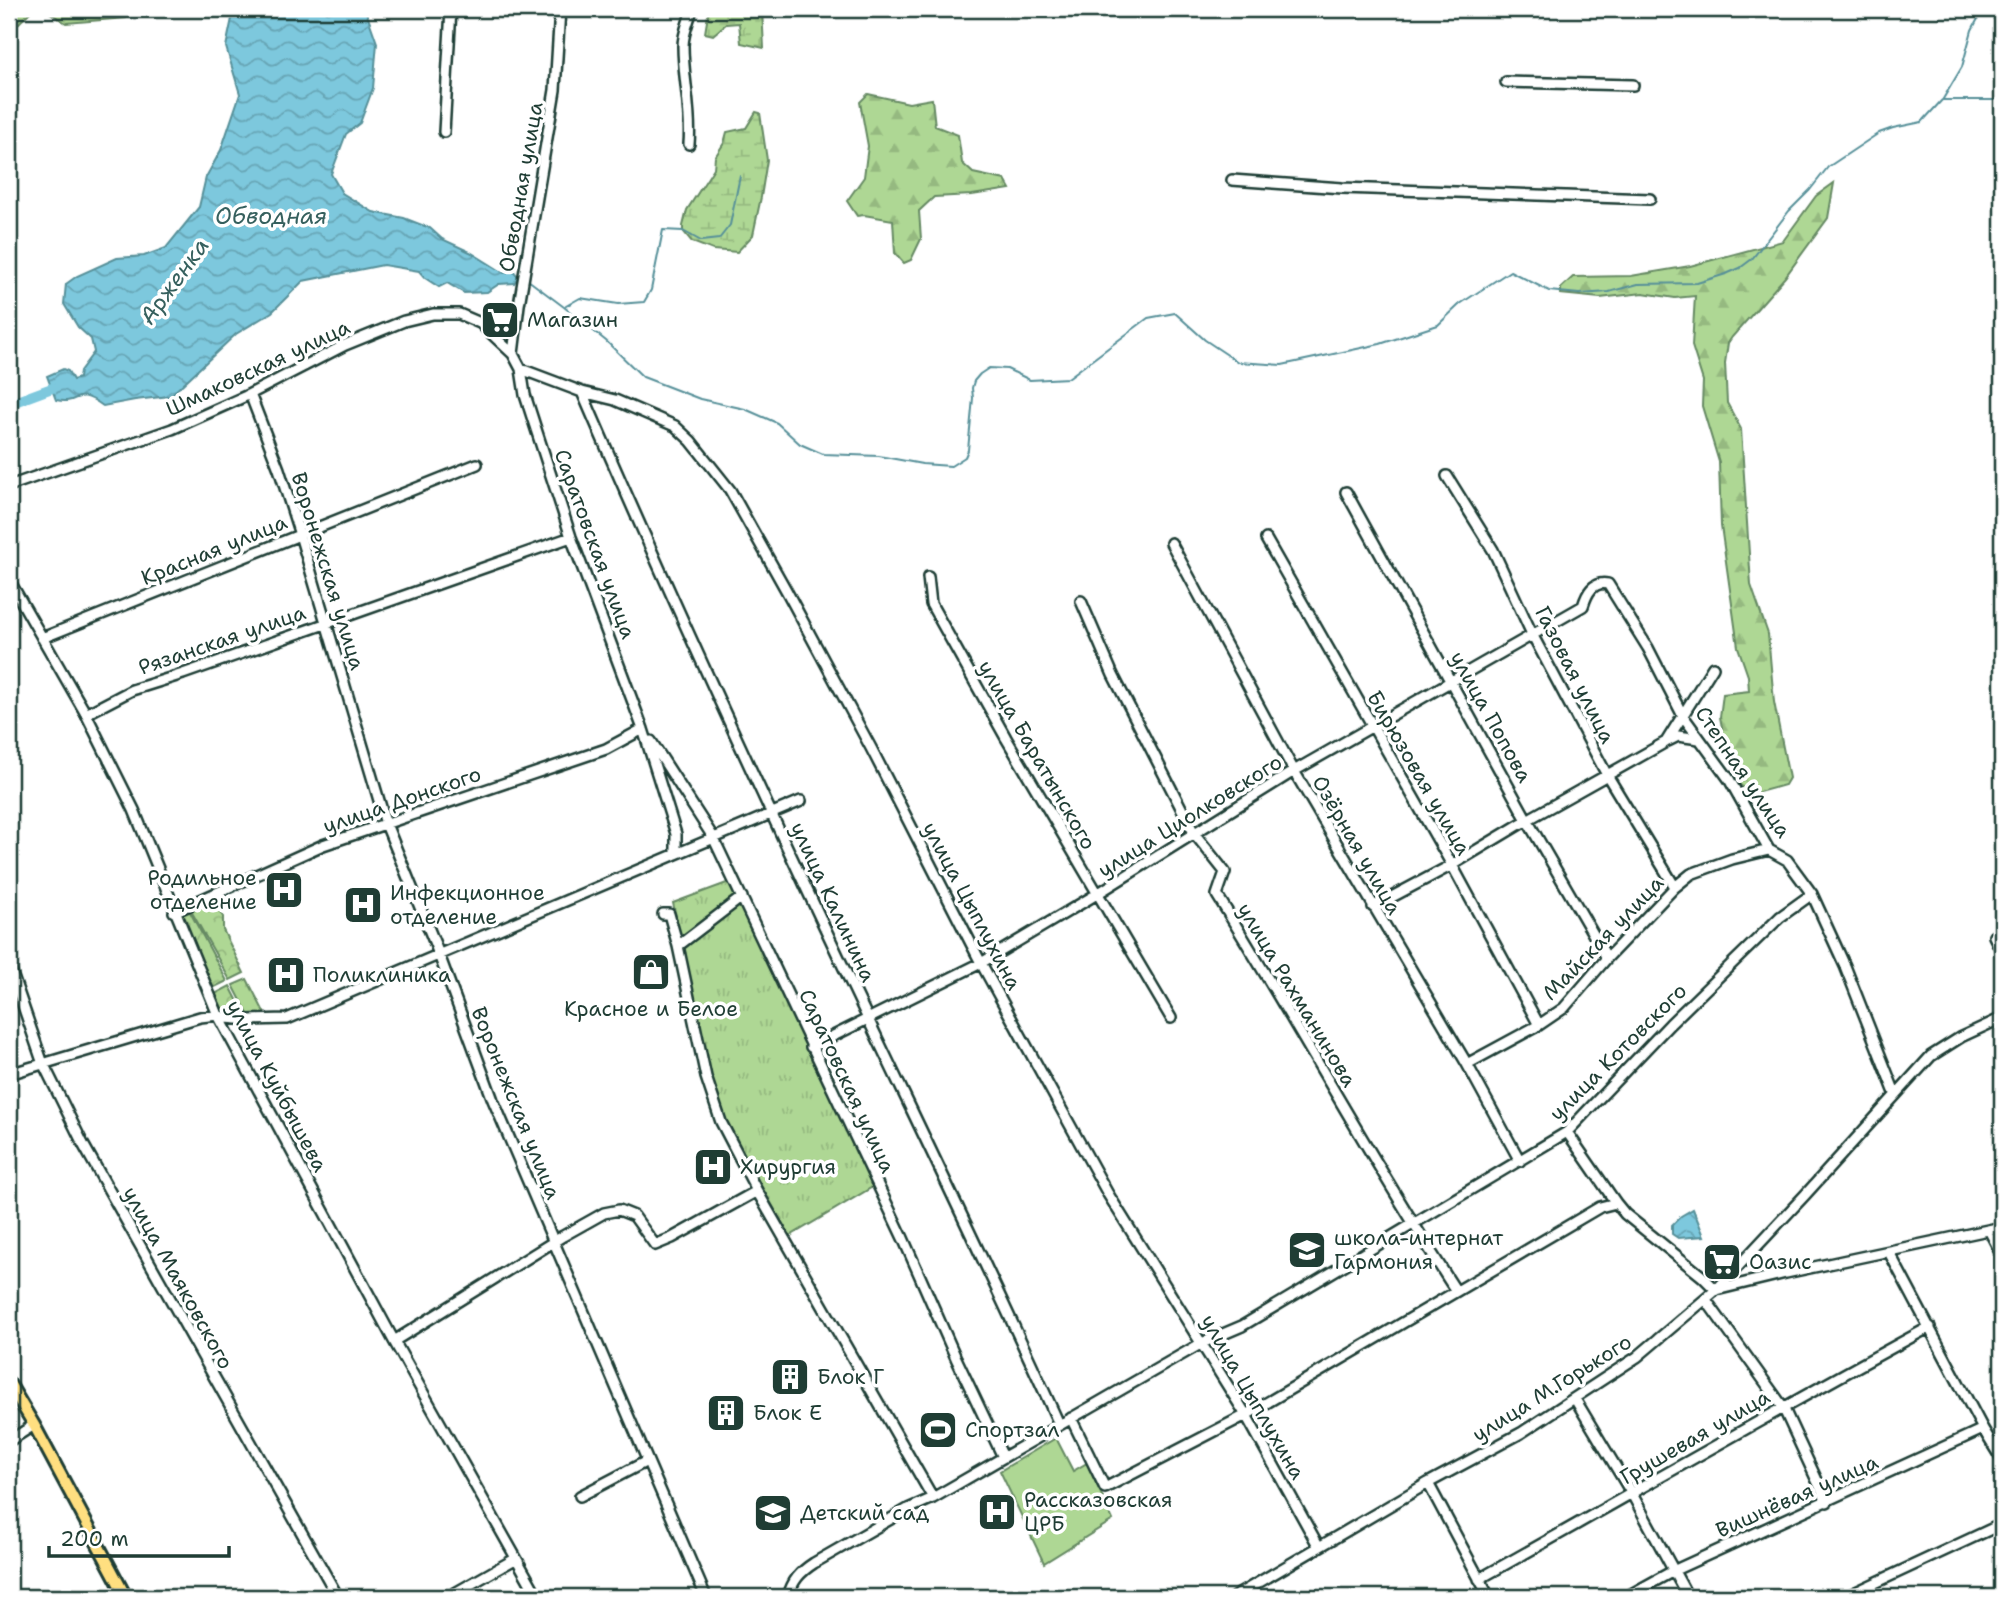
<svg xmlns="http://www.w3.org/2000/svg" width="2011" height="1606" viewBox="0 0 2011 1606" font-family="'Shantell Sans',sans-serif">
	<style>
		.grass { fill: url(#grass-tufts); stroke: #668a64; stroke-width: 2 }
		.forest { fill: url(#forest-firs); stroke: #668a64; stroke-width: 2 }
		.wetland { fill: url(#wetland-marsh); stroke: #668a64; stroke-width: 2 }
		.park { fill: url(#park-crowns); stroke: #668a64; stroke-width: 2 }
		.garden { fill: #aed794; stroke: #668a64; stroke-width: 2 }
		.water { fill: url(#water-waves); stroke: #579099; stroke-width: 2 }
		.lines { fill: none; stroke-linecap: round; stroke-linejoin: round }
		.stream { stroke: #579099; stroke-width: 2 }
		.river { stroke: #7dc8dd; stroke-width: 10 }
		.minor-casing { stroke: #1f3d34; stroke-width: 14 }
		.major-casing { stroke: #1f3d34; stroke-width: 16 }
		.minor { stroke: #fff; stroke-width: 9 }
		.major { stroke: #ffdf80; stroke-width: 10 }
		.labels { text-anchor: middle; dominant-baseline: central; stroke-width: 7; stroke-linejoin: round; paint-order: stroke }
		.street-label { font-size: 21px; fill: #1f3d34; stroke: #fff }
		.poi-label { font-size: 21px; fill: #1f3d34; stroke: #fff; text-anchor: start }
		.water-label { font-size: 23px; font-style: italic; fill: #36605e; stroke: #fff }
	</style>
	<defs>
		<pattern id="grass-tufts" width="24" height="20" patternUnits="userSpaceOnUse" patternTransform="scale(1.75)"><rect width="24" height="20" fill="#aed794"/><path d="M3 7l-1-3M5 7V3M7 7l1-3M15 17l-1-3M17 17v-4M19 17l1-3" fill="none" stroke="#95b980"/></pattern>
		<pattern id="forest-firs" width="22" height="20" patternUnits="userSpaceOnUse" patternTransform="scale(1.75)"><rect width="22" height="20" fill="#aed794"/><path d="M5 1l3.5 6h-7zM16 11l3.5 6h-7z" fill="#95b980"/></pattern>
		<pattern id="wetland-marsh" width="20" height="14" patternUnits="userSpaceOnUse" patternTransform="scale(1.75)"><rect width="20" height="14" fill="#aed794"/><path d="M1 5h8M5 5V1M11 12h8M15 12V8" fill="none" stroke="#95b980"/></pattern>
		<pattern id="park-crowns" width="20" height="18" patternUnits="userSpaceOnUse" patternTransform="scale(1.75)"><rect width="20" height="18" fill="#aed794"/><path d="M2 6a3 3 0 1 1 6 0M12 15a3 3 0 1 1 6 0" fill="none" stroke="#95b980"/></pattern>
		<pattern id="water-waves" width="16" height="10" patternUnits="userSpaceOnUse" patternTransform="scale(1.75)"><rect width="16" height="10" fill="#7dc8dd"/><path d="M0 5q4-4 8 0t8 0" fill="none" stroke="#66a4b4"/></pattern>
	</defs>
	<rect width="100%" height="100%" fill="#fff"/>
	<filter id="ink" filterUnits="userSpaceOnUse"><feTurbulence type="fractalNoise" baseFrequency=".0143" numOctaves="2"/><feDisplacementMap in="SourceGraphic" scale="14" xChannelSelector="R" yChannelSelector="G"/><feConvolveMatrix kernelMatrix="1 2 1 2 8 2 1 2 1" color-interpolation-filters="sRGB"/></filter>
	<g filter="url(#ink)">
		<!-- grass -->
		<path class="grass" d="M732,881L874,1186L790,1236L733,1137L721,1112L712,1085L673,903Z"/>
		<!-- forest -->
		<path class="forest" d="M9,9H33L9,33Z
			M44,9H141L126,18L66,23Z
			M868,94L909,103L932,99L935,126L958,135L962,163L973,173L1005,180L1010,189L972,195L934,197L919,211L921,239L911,260L904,263L895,253L893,220L864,215L857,216L847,201L864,177L868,146L860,102Z
			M1834,183L1828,218L1785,277L1732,337L1728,343L1725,363L1727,403L1741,429L1751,585L1768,634L1774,702L1789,778L1785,785L1752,794L1740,785L1725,743L1720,717L1723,694L1749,691L1748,676L1738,647L1721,526L1719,462L1702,406L1703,381L1692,346L1695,296L1675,298L1643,293L1600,298L1561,294V288L1573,277L1631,276L1690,266L1783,241L1816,196Z"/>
		<!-- wetland -->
		<path class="wetland" d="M709,9H762L764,48L741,43L739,23L726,24L713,35L705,33Z
			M756,112L760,113L767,160L761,197L753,235L737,252L713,250L692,242L683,231V226L687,210L714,168L715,157L724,143L727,132L746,128Z"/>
		<!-- park -->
		<path class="park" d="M213,898L223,917V930L244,973L230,980L190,909Z
			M189,910L227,981L213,988L181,914Z
			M247,979L266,1016H249L233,985Z
			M230,986L245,1015L225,1013L215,994Z"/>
		<!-- garden -->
		<path class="garden" d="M1056,1438L1073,1471L1087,1463L1113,1520L1044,1563L1000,1471Z"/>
		<!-- water -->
		<path class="water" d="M234,9H365L377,43L373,88L360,123L346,134L331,174L342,193L373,212L404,218L430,228L442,239L470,252L504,273L513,270L518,277L514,283L499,284L487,292L464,293L447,283L439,287L425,278L419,271L383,265L303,281L272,312L236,334L170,396L135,400L103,406C74,385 81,406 56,400L47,376L63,369L68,371L73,380L79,378L80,371L94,352L91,339L78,327L64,304L66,284L77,276L117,258L144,256L166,248L199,207L206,177L221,150L240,94L226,47Z
			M1693,1209L1704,1236L1678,1238L1672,1234V1225L1681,1216Z"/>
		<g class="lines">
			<!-- stream -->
			<path class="stream" d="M1943,99L1962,67L1972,30L1982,11
				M528,280L564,307L606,341L643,377L700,399L745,409L777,423L800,444L823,454L879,456L922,464L951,466L965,457L968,450L973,398L972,388L974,381L980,374L989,368L1007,369L1030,380L1068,378L1148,318L1175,313L1205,340L1238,362L1282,365L1380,344L1438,325L1460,304L1510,271L1549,291L1579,294L1609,292L1638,284L1697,283L1726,274L1740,268L1752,259L1789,211L1810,190L1828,167L1879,133L1893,128L1922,122L1942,100H2002
				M566,306L580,298L618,304L644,302L651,290L663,230L683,231L701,241L719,239L730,225L740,176"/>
			<!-- river -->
			<path class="river" d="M9,404L52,388"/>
			<!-- minor casing -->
			<g class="minor-casing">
				<path id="minor" d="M560,9L555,90L519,305L513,354L521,369L525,395L534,423L571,537L643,729L676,834V854
					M1506,82L1633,85
					M444,132L451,9
					M689,144C692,111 683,79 683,46C683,33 689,21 692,9
					M1232,180L1342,188L1650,199
					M521,369L582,392L615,400L675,426L691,441L730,490L786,590L871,748L981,963L1108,1194L1246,1415L1319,1547
					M582,392C673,603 770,813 869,1021C933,1155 998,1289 1059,1424
					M250,394L279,469L300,535L386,824L435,944L493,1100L706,1597
					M1447,476L1493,550L1532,634L1607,775L1675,887
					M9,486L172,429L246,396L345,345L404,321L433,314H459L480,323L513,354
					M1346,492L1527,820L1607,958
					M1266,539L1452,865L1539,1025
					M1171,543L1294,771L1467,1064L1520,1161
					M928,577L931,604L1006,738L1171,1018
					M9,580L86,714L134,810L218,1015L394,1341L538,1597
					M1081,601L1113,675L1194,833L1225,872L1217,895C1299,1026 1372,1162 1456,1291
					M42,638L477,464
					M86,714L132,690L183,674L571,537
					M651,741L713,837L903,1238L956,1358L1003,1457
					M1668,741L1678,736L1699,739
					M1373,907L1452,865L1527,820L1666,742L1713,667
					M174,912L323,845L606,749L643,729
					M663,914H669L678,946L706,1077L721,1122L757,1191L933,1498
					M1994,936L2002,952
					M678,946L742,897
					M9,965L42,1061L83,1144L338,1597
					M811,1047L981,963L1097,894L1294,771L1583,606C1587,593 1593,581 1608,584L1648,648L1683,716L1729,779L1769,850L1787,860L1812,894L1845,966L1895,1093
					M1467,1064L1539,1025L1564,1008L1607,958L1675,887L1691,874L1732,859L1769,850
					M9,1074L200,1017L218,1015L226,1018L249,1020L287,1019L801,801
					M1567,1132L1616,1203
					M1989,1230L2002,1255
					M1889,1252L1983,1429L2002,1460
					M1706,1300L1783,1407L1827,1502
					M394,1341L563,1236L604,1213L619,1210L634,1216L655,1245L672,1238L757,1191
					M1575,1399L1632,1494L1688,1597
					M1071,1418L1105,1488L1246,1415L1600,1207L1616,1203L1625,1214L1703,1277L1716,1290L1786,1273L2002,1227
					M9,1441L34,1425
					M1428,1483L1489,1597
					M580,1496L647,1461
					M1479,1579C1630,1495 1778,1409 1930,1327
					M448,1597L515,1559
					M788,1597C792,1581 800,1572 814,1563L908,1509L933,1498L1202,1343L1242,1326L1567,1132L1670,1024L1780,917L1812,894
					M1234,1597L1428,1483L1521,1433L1637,1357L1716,1290L1805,1195L1931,1056L1961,1037L2002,1018
					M1626,1597L1675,1570L1983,1429
					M1845,1597L2002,1524"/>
			</g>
			<!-- major casing -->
			<g class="major-casing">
				<path id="major" d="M9,1383L34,1425L126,1597"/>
			</g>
			<!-- minor -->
			<use href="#minor" class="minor"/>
			<!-- major -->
			<use href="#major" class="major"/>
		</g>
	</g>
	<!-- icons -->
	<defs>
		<g id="supermarket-square" transform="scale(2.0125)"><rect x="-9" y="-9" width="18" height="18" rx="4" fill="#1f3d34" stroke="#fff"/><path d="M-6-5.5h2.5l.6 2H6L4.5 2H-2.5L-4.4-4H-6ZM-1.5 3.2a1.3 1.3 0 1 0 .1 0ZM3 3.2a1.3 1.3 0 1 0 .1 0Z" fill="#fff"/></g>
		<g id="hospital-square" transform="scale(2.0125)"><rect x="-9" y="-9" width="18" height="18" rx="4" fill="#1f3d34" stroke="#fff"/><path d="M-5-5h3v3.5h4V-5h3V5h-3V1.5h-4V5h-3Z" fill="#fff"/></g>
		<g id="shop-square" transform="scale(2.0125)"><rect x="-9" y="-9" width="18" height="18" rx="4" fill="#1f3d34" stroke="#fff"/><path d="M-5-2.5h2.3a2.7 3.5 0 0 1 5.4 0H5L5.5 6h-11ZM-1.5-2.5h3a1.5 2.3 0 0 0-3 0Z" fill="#fff"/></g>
		<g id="school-square" transform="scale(2.0125)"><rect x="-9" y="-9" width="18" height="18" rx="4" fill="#1f3d34" stroke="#fff"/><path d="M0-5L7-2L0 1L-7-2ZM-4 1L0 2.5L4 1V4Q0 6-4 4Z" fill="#fff"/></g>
		<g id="building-square" transform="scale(2.0125)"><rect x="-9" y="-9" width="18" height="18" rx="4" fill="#1f3d34" stroke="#fff"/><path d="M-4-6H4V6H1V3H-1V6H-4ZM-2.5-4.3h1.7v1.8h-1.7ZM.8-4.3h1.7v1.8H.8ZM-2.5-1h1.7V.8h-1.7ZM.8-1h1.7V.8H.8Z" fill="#fff"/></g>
		<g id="stadium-square" transform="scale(2.0125)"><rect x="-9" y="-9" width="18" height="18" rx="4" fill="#1f3d34" stroke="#fff"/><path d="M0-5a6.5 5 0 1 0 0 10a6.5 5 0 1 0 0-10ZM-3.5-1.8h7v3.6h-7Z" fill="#fff"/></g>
	</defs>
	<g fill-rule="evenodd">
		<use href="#supermarket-square" x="500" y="320"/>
		<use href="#hospital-square" x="284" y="890"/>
		<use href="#hospital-square" x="363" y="905"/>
		<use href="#shop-square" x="651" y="972"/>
		<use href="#hospital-square" x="286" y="975"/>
		<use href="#hospital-square" x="713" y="1167"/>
		<use href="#school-square" x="1307" y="1250"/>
		<use href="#supermarket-square" x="1722" y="1262"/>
		<use href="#building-square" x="790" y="1377"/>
		<use href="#building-square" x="726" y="1413"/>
		<use href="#stadium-square" x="938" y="1430"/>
		<use href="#hospital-square" x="997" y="1512"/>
		<use href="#school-square" x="773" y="1513"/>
	</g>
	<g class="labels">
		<!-- street labels -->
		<g class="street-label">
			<text transform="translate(521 187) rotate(-80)">Обводная улица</text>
			<text transform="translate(258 368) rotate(-25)">Шмаковская улица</text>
			<text transform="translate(595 544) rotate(70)">Саратовская улица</text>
			<text transform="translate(214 550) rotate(-22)">Красная улица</text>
			<text transform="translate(328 571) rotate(73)">Воронежская улица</text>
			<text transform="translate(222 640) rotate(-19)">Рязанская улица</text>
			<text transform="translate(1575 675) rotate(63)">Газовая улица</text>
			<text transform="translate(1491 717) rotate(61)">улица Попова</text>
			<text transform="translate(1037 755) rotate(60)">улица Баратынского</text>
			<text transform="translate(1743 772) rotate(56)">Степная улица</text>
			<text transform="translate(1419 773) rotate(60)">Бирюзовая улица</text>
			<text transform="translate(402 800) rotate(-19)">улица Донского</text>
			<text transform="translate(1190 816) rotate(-32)">улица Циолковского</text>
			<text transform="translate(1357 845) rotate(60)">Озёрная улица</text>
			<text transform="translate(833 902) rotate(65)">улица Калинина</text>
			<text transform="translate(972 906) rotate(62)">улица Цыплухина</text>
			<text transform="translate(1603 938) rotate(-46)">Майская улица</text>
			<text transform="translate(1297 995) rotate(59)">улица Рахманинова</text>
			<text transform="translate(1618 1052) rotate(-45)">улица Котовского</text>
			<text transform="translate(847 1081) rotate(65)">Саратовская улица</text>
			<text transform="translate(277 1086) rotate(62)">улица Куйбышева</text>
			<text transform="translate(516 1103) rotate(68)">Воронежская улица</text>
			<text transform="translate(178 1278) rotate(61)">улица Маяковского</text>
			<text transform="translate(1552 1388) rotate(-32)">улица М.Горького</text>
			<text transform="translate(1253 1397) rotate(60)">улица Цыплухина</text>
			<text transform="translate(1695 1437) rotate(-30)">Грушевая улица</text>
			<text transform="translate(1797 1496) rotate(-24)">Вишнёвая улица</text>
		</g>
		<!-- poi labels -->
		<g class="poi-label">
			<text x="527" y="320">Магазин</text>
			<text x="257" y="878" text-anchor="end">Родильное<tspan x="257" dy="24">отделение</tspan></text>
			<text x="390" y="893">Инфекционное<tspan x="390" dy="24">отделение</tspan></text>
			<text x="313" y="975">Поликлиника</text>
			<text x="651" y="1009" text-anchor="middle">Красное и Белое</text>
			<text x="740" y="1167">Хирургия</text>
			<text x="1334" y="1238">школа-интернат<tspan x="1334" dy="24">Гармония</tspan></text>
			<text x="1749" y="1262">Оазис</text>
			<text x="817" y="1377">Блок Г</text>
			<text x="753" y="1413">Блок Е</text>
			<text x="965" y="1430">Спортзал</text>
			<text x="1024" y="1500">Рассказовская<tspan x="1024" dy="24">ЦРБ</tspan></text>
			<text x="800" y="1513">Детский сад</text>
		</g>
		<!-- water labels -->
		<g class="water-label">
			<text x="271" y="216">Обводная</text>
			<text transform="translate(174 281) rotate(-54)">Арженка</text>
		</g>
	</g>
	<!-- margin -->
	<rect width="2011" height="1606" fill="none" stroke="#fff" stroke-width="35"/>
	<rect x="18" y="18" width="1976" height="1571" fill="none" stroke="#1f3d34" stroke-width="2.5" filter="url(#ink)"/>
	<!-- scale -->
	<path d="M49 1546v10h180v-10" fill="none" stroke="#1f3d34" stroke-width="3.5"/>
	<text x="60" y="1546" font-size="21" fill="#1f3d34" stroke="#ffffff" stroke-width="5" paint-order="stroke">200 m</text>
</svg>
